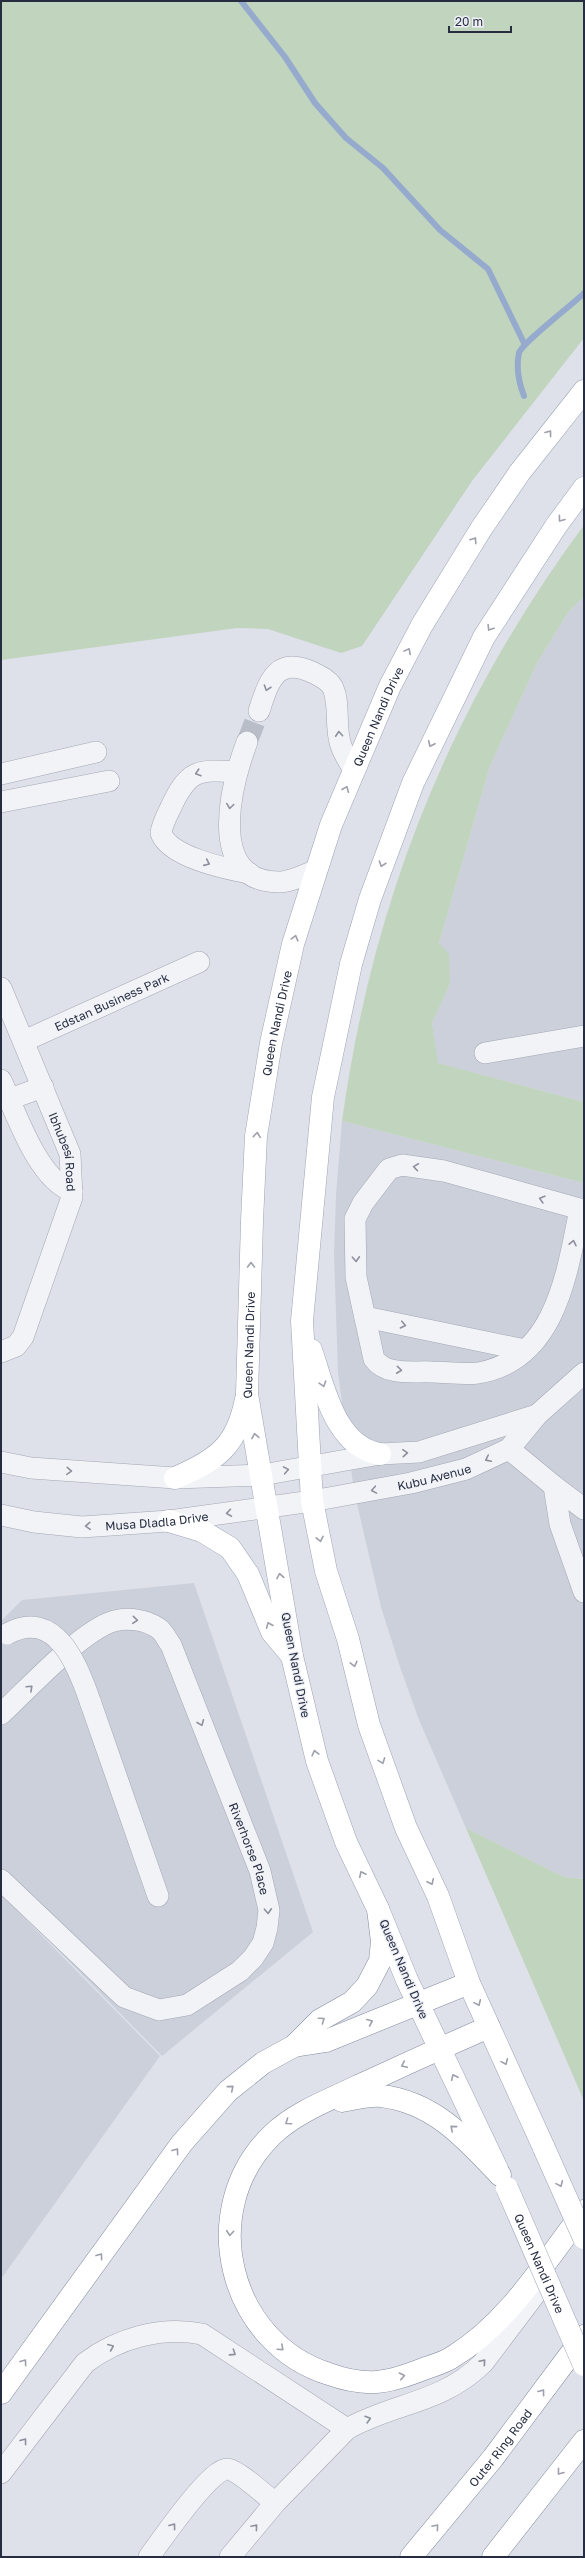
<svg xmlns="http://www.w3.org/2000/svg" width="585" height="2558" viewBox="0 0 585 2558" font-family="'Golos Text',sans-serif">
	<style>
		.built { fill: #ccd0db }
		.green { fill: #c1d4be }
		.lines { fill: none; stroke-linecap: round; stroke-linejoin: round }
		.stream { stroke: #95aacd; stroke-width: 6 }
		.minor-tunnel { stroke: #b9bdc7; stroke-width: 21; stroke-dasharray: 21 10; stroke-linecap: butt }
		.minor-casing { stroke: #a3a7b3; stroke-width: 22 }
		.major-casing { stroke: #9ca4b6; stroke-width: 23 }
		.highway-casing { stroke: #848ca1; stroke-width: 23 }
		.minor { stroke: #f1f3f7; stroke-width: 21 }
		.major { stroke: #fff; stroke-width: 22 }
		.highway { stroke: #fff; stroke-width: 22 }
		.minor-bridge-casing { stroke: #a3a7b3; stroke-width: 22; stroke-linecap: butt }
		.major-bridge-casing { stroke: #9ca4b6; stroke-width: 23; stroke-linecap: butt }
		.minor-bridge { stroke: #f1f3f7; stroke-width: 21 }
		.major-bridge { stroke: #fff; stroke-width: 22 }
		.oneway { stroke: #9da0aa }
		.oneway2 { stroke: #8c909c }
		.labels { text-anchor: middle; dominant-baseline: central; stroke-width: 3; stroke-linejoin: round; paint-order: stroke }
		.street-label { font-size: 12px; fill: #262d41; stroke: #eef0f6 }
	</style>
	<rect width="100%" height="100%" fill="#dee1e9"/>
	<!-- built -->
	<path class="built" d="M584,597V1102L437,1063L432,1023L450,984L439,943L490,766L537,663L569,611Z
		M342,1121L584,1183V1879L564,1877L466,1828L419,1720L399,1664L381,1607L354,1491L338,1373L334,1254L336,1195Z
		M194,1583L313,1932L162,2056L1,1892V1621L22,1600Z
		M1,1894L160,2056L1,2279Z"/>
	<!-- green -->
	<path class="green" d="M1,1H584V338L472,481L362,646L341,653L268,629L237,628L1,660Z
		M584,525V597L569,611L537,663L490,766L439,943L449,954L450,984L432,1023L438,1063L584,1102V1183L342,1121C373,898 450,707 584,525Z
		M466,1828L564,1877L584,1879V2101Z"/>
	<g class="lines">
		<!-- stream -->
		<path class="stream" d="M241,1L285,57L315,103L346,138L383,168L440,230L488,269L524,343
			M524,396C519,383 516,367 519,353C522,343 572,305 584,293"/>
		<!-- minor-tunnel -->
		<path class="minor-tunnel" d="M247,742L259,711"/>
		<!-- minor casing -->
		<g class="minor-casing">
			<g id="minor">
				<path d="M259,711C269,681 276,655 314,673C321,677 329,680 333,688C340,704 335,725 340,742C342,752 349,761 353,769"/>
				<path d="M247,742C232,782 205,881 278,882C290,882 305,875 316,870"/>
				<path d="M237,772C198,769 188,770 171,807C167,815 162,824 161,833C169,857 227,869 249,873"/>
				<path d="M1,774L96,752"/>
				<path d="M1,802L109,781"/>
				<path id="s1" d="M1,988L70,1154L72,1197L23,1337L16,1346L1,1352"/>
				<path id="s2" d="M24,1041L199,962"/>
				<path d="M485,1053L584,1036"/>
				<path d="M1,1080C15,1111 38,1180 72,1191"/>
				<path d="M10,1099L43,1087"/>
				<path d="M580,1209C567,1273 556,1360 478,1373C463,1375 446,1372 432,1372C414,1371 386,1376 374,1359L356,1277L355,1219L363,1203L389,1169L402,1165L444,1171L580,1209L584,1211"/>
				<path d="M365,1317L525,1350"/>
				<path d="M509,1449L554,1486L560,1524L584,1592"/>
				<path d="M1,1462L31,1468L175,1478L262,1475L380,1454L419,1452L537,1415"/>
				<path d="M554,1486L584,1509"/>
				<path id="s3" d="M1,1515L34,1522L82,1527L169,1521L312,1501L411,1483L466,1469L509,1449L537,1415L584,1373"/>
				<path d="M90,1701L158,1896"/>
				<path id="s4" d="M1,1714C27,1690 82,1630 114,1621C129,1617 146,1620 158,1628C164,1632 167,1640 171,1645L260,1871L269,1910L267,1928L263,1943L253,1958L240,1971L187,2005L159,2010L124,1997L1,1880"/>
				<path d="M1,2473L85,2363C118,2338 161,2326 202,2334L347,2429"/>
				<path d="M149,2557C160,2542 212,2466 228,2469C239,2471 265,2495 275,2503"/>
				<path d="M230,2557L275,2503L347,2429C395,2402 441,2404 483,2363L545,2281"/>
			</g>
		</g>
		<!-- major casing -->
		<g class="major-casing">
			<g id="major">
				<path d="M311,1350C324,1387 335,1447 380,1454"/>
				<path d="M175,1478C217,1460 237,1446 246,1399"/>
				<path d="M169,1521L202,1531L230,1548L248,1574L272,1632L292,1656"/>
				<path d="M544,2148L469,1983L438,1896L406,1828L369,1725L348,1639L326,1571L312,1501L302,1321L323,1097L351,964L370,899L413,783L484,637L556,526L584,488"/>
				<path id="s5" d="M497,2169L407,1980L378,1909L346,1842L317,1761L292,1656L247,1394L252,1221L256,1136L271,1043L293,944L331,825L390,686L422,625L481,529L520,472L584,391"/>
			</g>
		</g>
		<!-- highway casing -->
		<g class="highway-casing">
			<g id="highway">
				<path d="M489,2027C445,2046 402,2066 358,2086C329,2100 296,2112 272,2135C195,2210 229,2343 329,2374C343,2379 362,2383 376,2382C393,2381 411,2374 426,2368C435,2365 446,2362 454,2356C509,2322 545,2262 584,2211"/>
				<path d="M294,2046L326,2041L469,1983"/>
				<path d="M342,2101C354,2099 369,2095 381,2096C434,2102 466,2139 500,2175"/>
				<path d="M1,2393L182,2143L228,2091L263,2063L294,2046L320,2020L352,2002L367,1986L380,1961L382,1942L378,1909"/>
				<path id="s6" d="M411,2557L493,2458L584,2336"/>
				<path d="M493,2557L584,2441"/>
			</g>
		</g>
		<!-- minor -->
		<use href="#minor" class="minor"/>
		<!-- major -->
		<use href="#major" class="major"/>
		<!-- highway -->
		<use href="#highway" class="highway"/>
		<!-- minor-bridge casing -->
		<g class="minor-bridge-casing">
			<path id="minor-bridge" d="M7,1634C56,1607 78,1666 90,1701"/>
		</g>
		<!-- major-bridge casing -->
		<g class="major-bridge-casing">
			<g id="major-bridge">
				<path d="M544,2148L584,2238"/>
				<path id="s7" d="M507,2188L584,2365"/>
			</g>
		</g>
		<!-- minor-bridge -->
		<use href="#minor-bridge" class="minor-bridge"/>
		<!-- major-bridge -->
		<use href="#major-bridge" class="major-bridge"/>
	</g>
	<!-- one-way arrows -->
	<defs><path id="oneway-chevron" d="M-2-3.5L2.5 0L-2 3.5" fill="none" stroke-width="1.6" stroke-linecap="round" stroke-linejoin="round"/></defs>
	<g class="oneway">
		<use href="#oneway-chevron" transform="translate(549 433) rotate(-53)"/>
		<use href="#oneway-chevron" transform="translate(561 519) rotate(127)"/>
		<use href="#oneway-chevron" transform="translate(474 540) rotate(-57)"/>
		<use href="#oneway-chevron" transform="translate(490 628) rotate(122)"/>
		<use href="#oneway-chevron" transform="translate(408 651) rotate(-62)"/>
		<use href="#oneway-chevron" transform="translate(431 744) rotate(115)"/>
		<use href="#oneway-chevron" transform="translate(346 789) rotate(-68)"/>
		<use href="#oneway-chevron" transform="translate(382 864) rotate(109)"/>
		<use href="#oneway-chevron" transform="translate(295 938) rotate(-75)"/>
		<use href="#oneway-chevron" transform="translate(257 1135) rotate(-84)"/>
		<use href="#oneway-chevron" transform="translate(251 1265) rotate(-90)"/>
		<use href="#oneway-chevron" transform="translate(323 1384) rotate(72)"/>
		<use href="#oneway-chevron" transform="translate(255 1436) rotate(-100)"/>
		<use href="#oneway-chevron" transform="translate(320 1539) rotate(78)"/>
		<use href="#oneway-chevron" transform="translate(280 1576) rotate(-100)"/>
		<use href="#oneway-chevron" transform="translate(269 1625) rotate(-113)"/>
		<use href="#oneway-chevron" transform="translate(354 1664) rotate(76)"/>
		<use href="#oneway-chevron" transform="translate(315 1753) rotate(-104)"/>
		<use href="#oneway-chevron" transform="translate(382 1761) rotate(70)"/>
		<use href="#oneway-chevron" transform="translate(362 1874) rotate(-116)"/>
		<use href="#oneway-chevron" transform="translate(431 1882) rotate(65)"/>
		<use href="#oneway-chevron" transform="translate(478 2003) rotate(66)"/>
		<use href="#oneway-chevron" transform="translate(322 2020) rotate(-35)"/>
		<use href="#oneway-chevron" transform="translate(370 2022) rotate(-23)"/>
		<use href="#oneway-chevron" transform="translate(505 2062) rotate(66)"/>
		<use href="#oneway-chevron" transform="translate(404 2065) rotate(155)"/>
		<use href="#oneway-chevron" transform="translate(454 2077) rotate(-115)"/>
		<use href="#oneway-chevron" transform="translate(231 2088) rotate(-40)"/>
		<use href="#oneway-chevron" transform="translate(288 2122) rotate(145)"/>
		<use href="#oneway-chevron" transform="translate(453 2128) rotate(-140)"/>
		<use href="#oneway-chevron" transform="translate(176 2151) rotate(-54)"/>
		<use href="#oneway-chevron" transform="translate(560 2184) rotate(66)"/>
		<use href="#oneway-chevron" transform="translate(230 2233) rotate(95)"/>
		<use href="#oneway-chevron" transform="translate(100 2256) rotate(-54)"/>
		<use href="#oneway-chevron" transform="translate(281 2348) rotate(42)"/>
		<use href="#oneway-chevron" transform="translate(24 2362) rotate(-54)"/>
		<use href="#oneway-chevron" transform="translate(402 2376) rotate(-13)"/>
		<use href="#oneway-chevron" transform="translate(542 2392) rotate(-53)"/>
		<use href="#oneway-chevron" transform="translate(560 2472) rotate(128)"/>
		<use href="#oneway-chevron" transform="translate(436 2527) rotate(-50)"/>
	</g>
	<g class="oneway2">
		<use href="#oneway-chevron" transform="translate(267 688) rotate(109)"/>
		<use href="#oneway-chevron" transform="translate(339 734) rotate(-94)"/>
		<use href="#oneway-chevron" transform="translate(198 773) rotate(162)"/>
		<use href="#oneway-chevron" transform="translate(230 806) rotate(98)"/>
		<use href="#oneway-chevron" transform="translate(207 863) rotate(24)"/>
		<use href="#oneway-chevron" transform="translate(416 1167) rotate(-172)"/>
		<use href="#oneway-chevron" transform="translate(542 1199) rotate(-164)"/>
		<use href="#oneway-chevron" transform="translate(573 1243) rotate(-78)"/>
		<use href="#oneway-chevron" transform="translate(356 1259) rotate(87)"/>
		<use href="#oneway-chevron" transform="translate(403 1325) rotate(12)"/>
		<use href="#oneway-chevron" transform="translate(399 1370) rotate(6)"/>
		<use href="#oneway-chevron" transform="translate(405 1453) rotate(-4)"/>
		<use href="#oneway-chevron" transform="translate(488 1459) rotate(154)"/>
		<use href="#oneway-chevron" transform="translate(286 1470) rotate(-10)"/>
		<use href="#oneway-chevron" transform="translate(69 1471) rotate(4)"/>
		<use href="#oneway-chevron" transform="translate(374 1490) rotate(170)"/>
		<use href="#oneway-chevron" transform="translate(229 1513) rotate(172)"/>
		<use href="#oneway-chevron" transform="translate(88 1526) rotate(176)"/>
		<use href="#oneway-chevron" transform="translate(135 1620) rotate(5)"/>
		<use href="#oneway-chevron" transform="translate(30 1688) rotate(-43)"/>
		<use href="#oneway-chevron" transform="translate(201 1723) rotate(68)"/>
		<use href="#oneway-chevron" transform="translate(268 1911) rotate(87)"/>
		<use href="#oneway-chevron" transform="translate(111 2347) rotate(-23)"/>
		<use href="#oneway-chevron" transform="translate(233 2353) rotate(33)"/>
		<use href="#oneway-chevron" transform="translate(483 2362) rotate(-49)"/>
		<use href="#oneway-chevron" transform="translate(368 2419) rotate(-17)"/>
		<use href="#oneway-chevron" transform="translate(24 2441) rotate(-53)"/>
		<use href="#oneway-chevron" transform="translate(173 2526) rotate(-53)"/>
		<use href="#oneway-chevron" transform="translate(255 2527) rotate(-50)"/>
	</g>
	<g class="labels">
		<!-- street labels -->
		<g class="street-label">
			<text stroke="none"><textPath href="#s5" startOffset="1517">Queen Nandi Drive</textPath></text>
			<text stroke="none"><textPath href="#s2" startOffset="96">Edstan Business Park</textPath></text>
			<text stroke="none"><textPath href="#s5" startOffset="1193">Queen Nandi Drive</textPath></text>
			<text stroke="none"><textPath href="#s1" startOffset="176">Ibhubesi Road</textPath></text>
			<text stroke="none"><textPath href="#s5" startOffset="869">Queen Nandi Drive</textPath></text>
			<text stroke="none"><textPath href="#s3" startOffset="438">Kubu Avenue</textPath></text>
			<text stroke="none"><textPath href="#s3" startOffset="157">Musa Dladla Drive</textPath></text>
			<text transform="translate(296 1665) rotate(79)">Queen Nandi Drive</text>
			<text stroke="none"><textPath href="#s4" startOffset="433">Riverhorse Place</textPath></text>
			<text transform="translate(404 1969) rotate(67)">Queen Nandi Drive</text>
			<text stroke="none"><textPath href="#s7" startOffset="82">Queen Nandi Drive</textPath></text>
			<text stroke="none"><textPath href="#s6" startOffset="141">Outer Ring Road</textPath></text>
		</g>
	</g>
	<!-- border -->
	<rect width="585" height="2558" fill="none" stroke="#262d41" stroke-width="4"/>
	<!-- scale -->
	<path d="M449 26v6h62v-6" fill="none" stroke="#262d41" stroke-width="2"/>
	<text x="455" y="26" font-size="12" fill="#262d41" stroke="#eef0f6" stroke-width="3" paint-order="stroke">20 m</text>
</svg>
